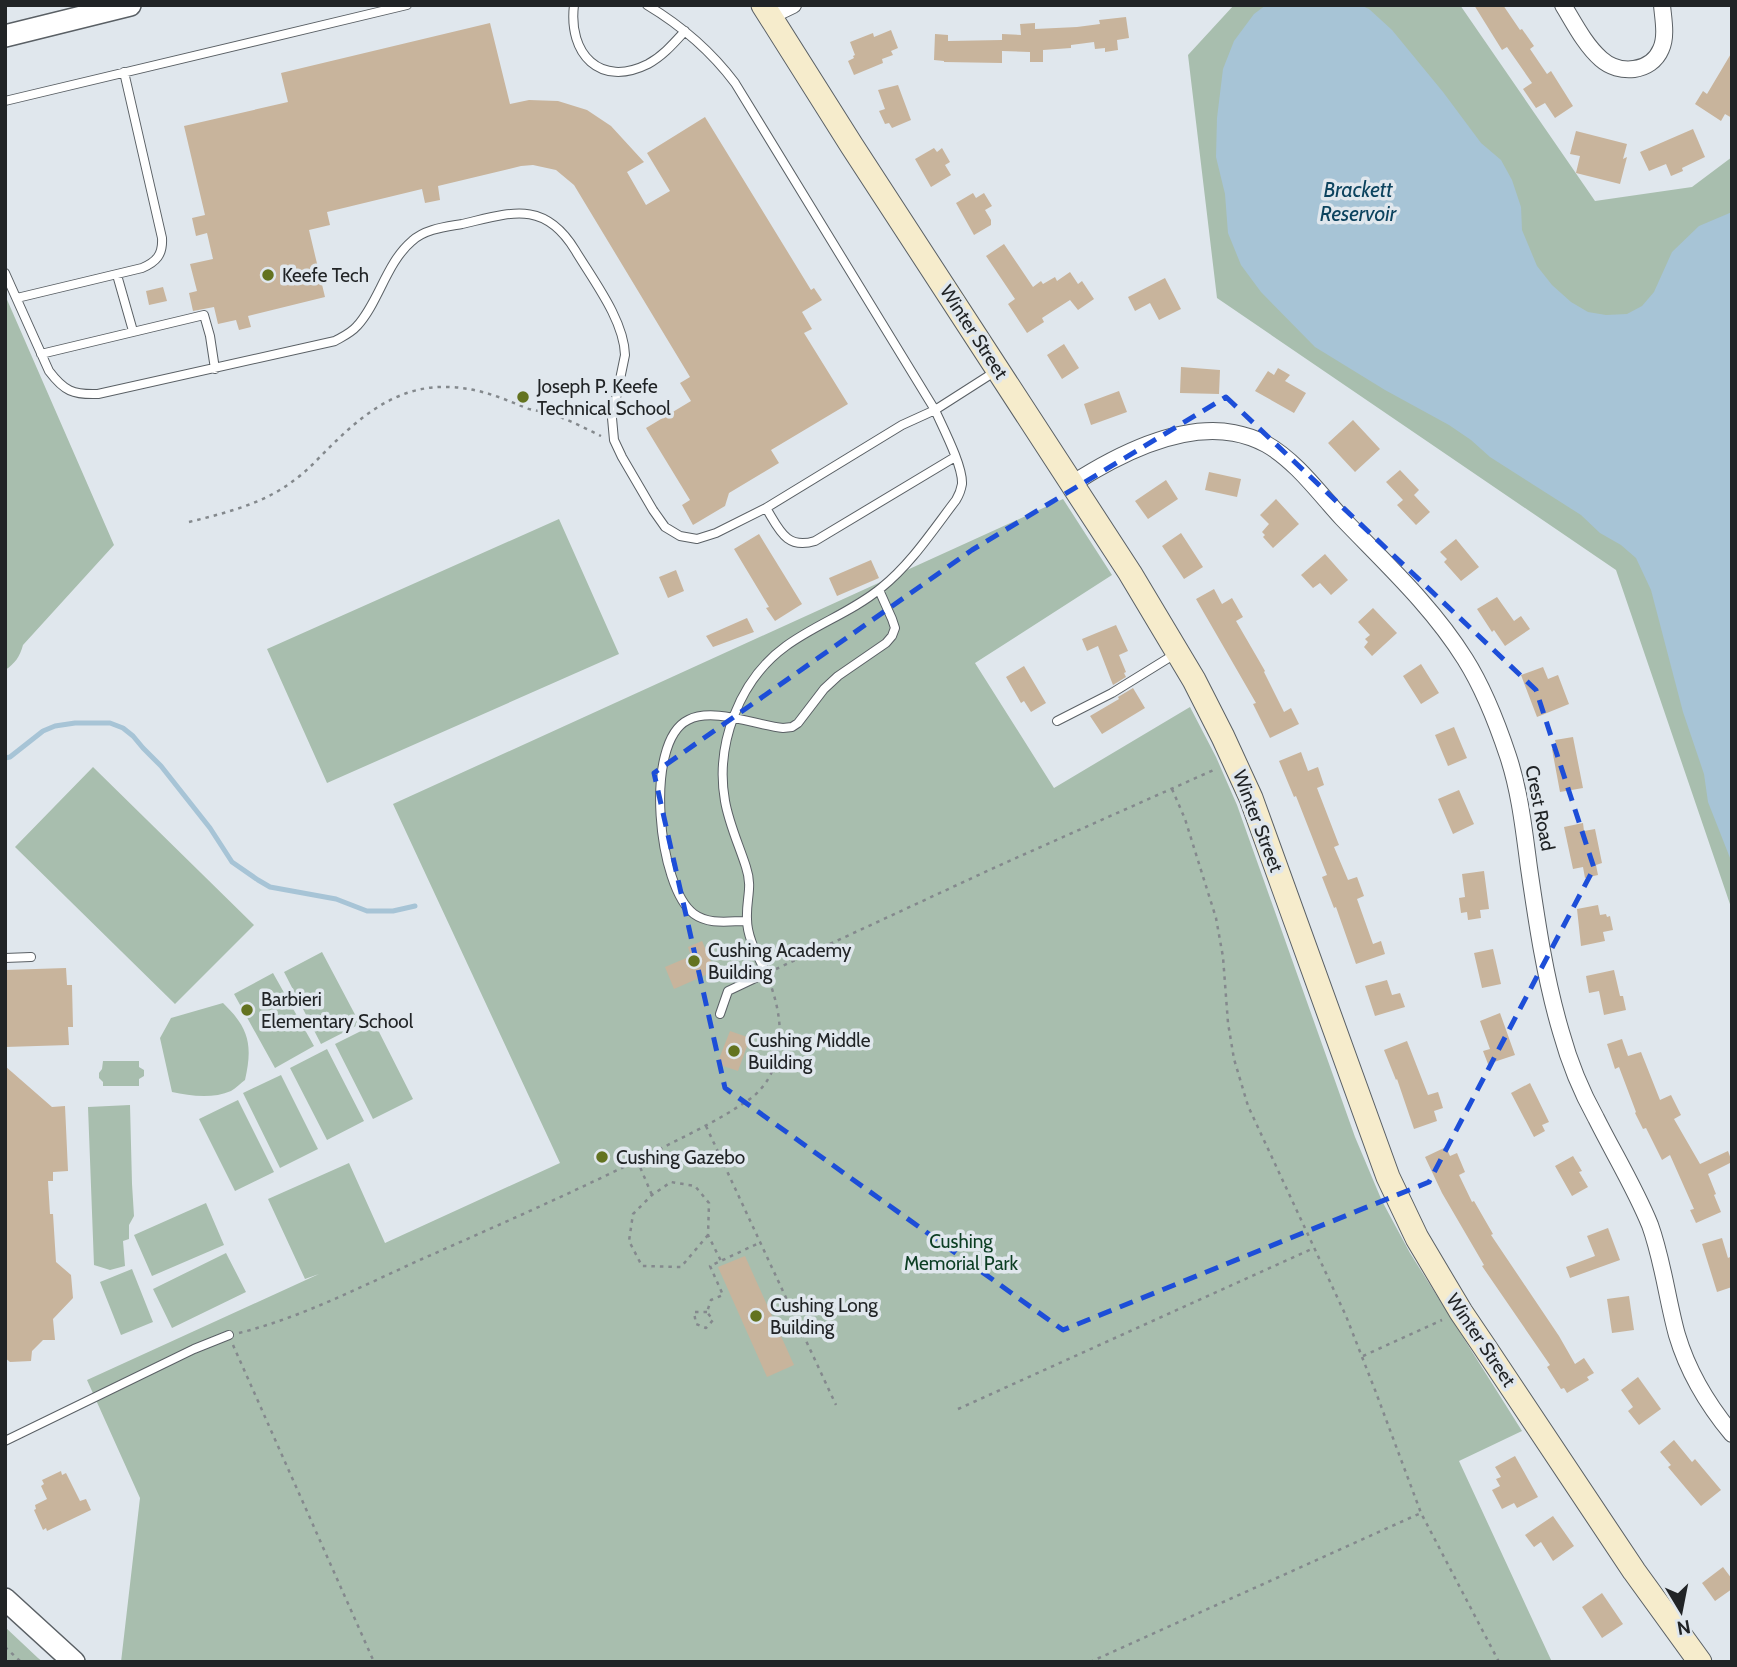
<svg xmlns="http://www.w3.org/2000/svg" width="1737" height="1667" viewBox="0 0 1737 1667" font-family="Cabin,sans-serif">
	<style>
		.green { fill: #a8beae }
		.water { fill: #a7c4d6 }
		.lines { fill: none; stroke-linecap: round; stroke-linejoin: round }
		.stream { stroke: #a7c4d6; stroke-width: 5 }
		.building { fill: #c8b49c }
		.service-casing { stroke: #5a6065; stroke-width: 10 }
		.minor-casing { stroke: #5a6065; stroke-width: 18 }
		.tertiary-casing { stroke: #5a6065; stroke-width: 24 }
		.secondary-casing { stroke: #5a6065; stroke-width: 25 }
		.path { stroke: #84898d; stroke-width: 2.5; stroke-dasharray: 3.5 5; stroke-linecap: butt }
		.service { stroke: #fff; stroke-width: 8 }
		.minor { stroke: #fff; stroke-width: 16 }
		.tertiary { stroke: #fff; stroke-width: 21 }
		.secondary { stroke: #f6eccc; stroke-width: 23 }
		.marked { fill: none; stroke: #1d4ed8; stroke-width: 5; stroke-dasharray: 14 9; stroke-linejoin: round }
		.poi-dot { fill: #637320; stroke: #e0e7ed; stroke-width: 2.5 }
		.labels { text-anchor: middle; dominant-baseline: central; stroke-width: 7; stroke-linejoin: round; paint-order: stroke }
		.poi-label { font-size: 19px; fill: #212426; stroke: #e0e7ed; text-anchor: start }
		.street-label { font-size: 19px; fill: #212426; stroke: #e0e7ed }
		.park-label { font-size: 19px; fill: #0c3e23; stroke: #e0e7ed }
		.water-label { font-size: 21px; font-style: italic; fill: #0c435e; stroke: #e0e7ed }
	</style>
	<rect width="100%" height="100%" fill="#e0e7ed"/>
	<!-- green -->
	<path class="green" d="M1234,5H1460L1595,201L1692,187L1732,157V910L1616,570L1217,298L1188,55Z
		M5,295L114,545L23,645C20,656 15,664 5,670Z
		M1063,499L1112,575L975,663L1054,788L1190,707L1216,757L1237,805L1355,1137L1382,1201L1410,1253L1522,1431L1459,1461L1552,1662H121L140,1498L87,1380L319,1274L305,1279L268,1199L349,1163L385,1243L560,1163L393,804Z
		M559,519L619,654L327,783L267,649Z
		M93,767L254,925L175,1004L15,847Z
		M322,952L360,1024L321,1044L284,972Z
		M273,973L314,1046L275,1068L234,994Z
		M223,1003C249,1028 253,1045 245,1080C241,1083 236,1088 231,1091C213,1099 190,1096 172,1092L160,1038L171,1018Z
		M375,1024L413,1099L373,1119L335,1044Z
		M327,1049L364,1121L327,1140L290,1068Z
		M103,1061H139V1067L144,1070V1076L139,1079V1086H103V1082L99,1078V1073L102,1069Z
		M281,1075L318,1149L280,1168L243,1093Z
		M238,1100L274,1172L235,1191L199,1119Z
		M130,1105L132,1184L134,1216L129,1225V1239L123,1241L125,1266L110,1270L94,1265L88,1107Z
		M206,1203L224,1245L152,1276L134,1235Z
		M226,1253L246,1292L172,1328L153,1289Z
		M132,1269L153,1322L121,1335L100,1282Z
		M5,1627L38,1658L43,1662H5Z"/>
	<!-- water -->
	<path class="water" d="M1266,5H1360L1369,9L1392,30L1443,92L1481,143L1501,160L1512,180L1521,207L1522,230L1537,266L1552,285L1571,302L1588,312L1606,315L1627,314L1642,306L1654,292L1672,252L1699,226L1732,212V863L1708,802L1704,774L1683,712L1651,590L1636,558L1621,545L1600,533L1581,515L1490,457L1471,440L1449,425L1385,390L1315,347L1261,292L1241,265L1228,233L1225,194L1216,157L1217,118L1223,69L1234,41L1254,14Z"/>
	<g class="lines">
		<!-- stream -->
		<path class="stream" d="M5,758L10,757L43,731L55,726L75,723H110L123,728L133,736L143,748L161,766L210,828L232,862L258,880L270,887L336,899L367,911H393L415,906"/>
	</g>
	<!-- building -->
	<path class="building" d="M1474,5H1503L1520,30L1522,29L1534,46L1530,49L1547,74L1551,71L1573,106L1555,118L1545,103L1536,108L1523,89L1532,83L1507,47L1502,50Z
		M1126,17L1129,38L1117,40L1118,50L1105,52V48L1095,49L1094,42L1071,45V48L1043,50V62H1030V52L1002,51V47V63L944,62V61L934,60L935,34L948,35V41L1002,40V34L1021,35L1020,24L1035,23V29L1077,27L1100,24L1099,20Z
		M490,23L510,104L529,100L558,101L587,110L611,126L644,162L627,172L646,205L670,191L647,153L705,117L811,290L814,288L822,300L802,312L812,329L804,333L848,404L771,450L779,463L729,493L725,506L693,525L682,505L690,500L646,428L691,401L680,383L690,377L574,185L556,170L533,165L521,166L438,186L440,200L425,203L422,189L327,212L330,225L309,230L325,297L248,316L251,327L239,330L236,320L218,324L214,307L193,311L189,293L197,291L190,264L213,259L207,233L196,236L192,218L205,215L184,126L288,102L281,73Z
		M891,30L898,48L891,51L893,55L882,59L883,63L854,75L848,61L854,58L853,56L855,55L850,42L873,33L874,37Z
		M1732,52V118L1725,114L1721,121L1695,104L1703,91L1707,94Z
		M898,85L911,120L892,128L889,123L885,124L879,111L885,109L878,90Z
		M1693,129L1705,157L1682,168L1683,171L1671,176L1666,164L1649,171L1640,152Z
		M1576,131L1627,144L1623,159L1627,157L1620,184L1576,173L1580,156L1570,154Z
		M934,148L937,152L942,148L950,162L945,165L951,175L931,187L915,159Z
		M973,193L976,198L984,193L992,206L985,210L991,220V225L974,235L956,203Z
		M1004,244L1033,287L1041,281L1043,284L1055,277L1057,281L1070,272L1078,284L1082,281L1094,299L1078,310L1070,300L1042,318L1044,322L1027,333L1008,304L1015,299L986,256Z
		M1165,278L1181,309L1159,320L1150,303L1135,311L1128,297Z
		M163,287L167,301L149,305L146,291Z
		M1064,344L1079,368L1062,379L1047,355Z
		M1181,367L1220,370L1219,394L1180,393Z
		M1278,368L1290,375L1285,381L1306,393L1294,413L1255,391L1268,371L1274,375Z
		M1119,391L1127,412L1091,425L1084,404Z
		M1353,420L1380,449L1355,472L1328,443Z
		M1400,470L1419,490L1414,495L1430,512L1416,525L1397,505L1403,500L1386,482Z
		M1209,472L1241,479L1237,497L1205,490Z
		M1166,480L1178,499L1148,519L1135,501Z
		M1276,499L1299,524L1273,548L1263,537L1265,535L1262,532L1269,524L1260,515Z
		M1181,533L1203,567L1184,579L1162,546Z
		M759,534L802,604L775,621L766,608L769,607L734,549Z
		M1456,539L1479,567L1461,581L1444,562L1447,559L1440,552Z
		M1325,554L1348,580L1331,595L1320,583L1313,588L1301,575Z
		M871,560L879,578L837,596L829,578Z
		M676,570L684,591L668,598L659,577Z
		M1214,589L1222,604L1232,598L1243,617L1236,621L1265,671L1264,672L1284,712L1291,708L1299,724L1270,738L1253,704L1256,703L1196,599Z
		M1497,597L1514,621L1521,616L1530,629L1505,646L1494,630L1492,632L1477,609Z
		M1373,608L1397,633L1372,656L1364,647L1368,642L1365,639L1370,635L1358,622Z
		M747,618L754,632L713,647L706,636Z
		M1116,625L1128,651L1119,655L1126,672L1124,673L1126,677L1113,685L1098,646L1087,651L1082,639Z
		M1421,664L1439,693L1421,704L1403,676Z
		M1024,666L1046,703L1031,712L1024,701L1021,703L1006,677Z
		M1543,667L1548,679L1558,675L1569,704L1537,717L1521,675Z
		M1133,688L1145,708L1102,734L1090,716L1119,699L1118,697Z
		M1454,727L1467,758L1448,766L1435,735Z
		M1573,737L1583,788L1560,792L1552,749L1557,748L1555,740Z
		M1301,752L1308,771L1318,767L1324,785L1317,788L1339,845L1334,847L1348,880L1357,877L1364,896L1357,899L1373,944L1381,941L1385,954L1356,964L1336,907L1334,908L1322,877L1327,875L1296,796L1294,797L1279,761Z
		M1459,790L1474,824L1453,834L1438,799Z
		M1583,823L1584,831L1595,829L1602,863L1596,865L1598,875L1585,878L1583,867L1573,869L1564,827Z
		M1484,871L1489,909L1480,910L1481,918L1468,920L1467,912L1461,913L1459,898L1465,897L1462,874Z
		M1598,905L1600,915L1606,914L1607,917L1610,916L1613,930L1603,932L1605,941L1581,946L1577,909Z
		M702,941L715,971L674,989L665,967L691,956L688,947Z
		M1493,949L1501,984L1482,988L1474,953Z
		M66,968L67,985H72L73,1027H68L69,1045L5,1047V970Z
		M1614,970L1620,996H1623L1626,1010L1604,1015L1599,991L1589,993L1586,976Z
		M1387,980L1392,995L1400,993L1405,1007L1375,1016L1365,986Z
		M1500,1013L1515,1055L1488,1064L1483,1051L1490,1049L1480,1021Z
		M730,1031L750,1038L738,1071L717,1064Z
		M1622,1039L1628,1056L1641,1052L1660,1100L1671,1095L1681,1115L1674,1119L1700,1164L1728,1151L1732,1162L1708,1174L1716,1194L1714,1195L1721,1212L1696,1223L1690,1210L1694,1209L1670,1155L1662,1160L1646,1128L1643,1129L1635,1113L1636,1112L1619,1067L1615,1069L1607,1044Z
		M1407,1041L1428,1095L1438,1092L1443,1108L1434,1111L1437,1121L1414,1129L1397,1079L1396,1080L1384,1050Z
		M5,1066L52,1107L65,1106L68,1171L53,1172V1181H48L50,1214H53L56,1262L71,1275L73,1298L53,1319L55,1340H43L32,1351L31,1361L10,1362L5,1358Z
		M1530,1083L1549,1122L1542,1125L1545,1131L1534,1137L1511,1093Z
		M1446,1147L1450,1156L1457,1153L1465,1172L1459,1175L1472,1202L1474,1201L1493,1234L1491,1235L1559,1336L1575,1364L1584,1358L1594,1373L1587,1377L1589,1380L1567,1393L1564,1388L1561,1389L1547,1367L1550,1365L1482,1266L1484,1265L1442,1193L1425,1157Z
		M1573,1156L1582,1171L1579,1172L1588,1187L1572,1196L1555,1166Z
		M1608,1228L1620,1260L1570,1278L1566,1267L1595,1256L1587,1236Z
		M1722,1238L1728,1258L1732,1256V1287L1717,1292L1702,1244Z
		M745,1256L794,1365L767,1377L718,1267Z
		M1629,1296L1634,1330L1612,1333L1607,1299Z
		M1638,1377L1661,1409L1639,1425L1628,1411L1633,1407L1621,1390Z
		M1674,1440L1692,1462L1695,1459L1721,1490L1701,1506L1668,1467L1671,1465L1660,1452Z
		M1515,1456L1538,1497L1517,1508L1514,1503L1502,1509L1492,1490L1500,1486L1496,1479L1501,1477L1495,1467Z
		M61,1471L62,1475L66,1473L80,1501L86,1499L91,1510L47,1531L46,1528L43,1530L34,1510L36,1509L35,1505L47,1499L41,1486L44,1484L42,1480Z
		M1553,1516L1574,1546L1553,1561L1541,1542L1534,1547L1525,1535Z
		M1723,1567L1732,1579V1589L1715,1601L1702,1583Z
		M1602,1593L1623,1624L1602,1638L1582,1607Z"/>
	<g class="lines">
		<!-- service casing -->
		<g class="service-casing">
			<path id="service" d="M574,5C568,54 600,88 648,64C663,56 674,43 685,31
				M647,5C682,26 711,51 735,83L935,410C943,428 963,466 962,484C961,490 959,495 956,500C933,530 911,564 881,588C852,612 816,624 786,646C739,680 715,745 725,801C729,824 739,845 746,867C753,888 746,898 747,919C747,938 758,956 766,973L728,991L720,1014
				M5,101L407,5
				M5,273L49,371C64,391 73,395 98,394L335,341C342,337 351,333 357,326C379,302 386,263 412,241C425,229 445,227 462,224C510,213 544,199 575,250C593,280 624,320 625,355L612,418L614,440L622,457L653,510L665,527L680,536L697,539L716,533L766,508L902,425L935,410L996,371
				M117,275L133,331
				M17,298L142,268C156,262 163,255 162,238L124,72
				M41,354L204,315L210,336L215,369
				M766,508C779,529 786,550 815,541L955,457
				M1057,721L1112,693L1175,654
				M746,921C729,921 709,925 694,914C658,888 643,742 688,720C713,707 755,725 783,728L792,727L798,723L824,689L838,676L886,643L892,636L895,628L892,619L879,590
				M5,958L31,957
				M5,1441L194,1349L229,1335"/>
		</g>
		<!-- minor casing -->
		<g class="minor-casing">
			<path id="minor" d="M1563,5C1574,23 1585,45 1601,59C1619,75 1651,73 1661,49C1667,36 1663,18 1662,5
				M770,16L793,5
				M1072,484C1117,455 1180,423 1234,433C1245,435 1256,439 1266,444C1296,461 1319,493 1342,518C1385,563 1432,606 1465,659C1484,689 1497,723 1508,756C1520,792 1524,831 1529,868C1537,923 1545,978 1561,1032C1569,1061 1581,1091 1596,1118C1614,1154 1635,1188 1650,1225C1663,1261 1667,1299 1677,1335C1688,1372 1708,1405 1732,1434"/>
		</g>
		<!-- tertiary casing -->
		<g class="tertiary-casing">
			<path id="tertiary" d="M5,36L130,5
				M5,1599L74,1662"/>
		</g>
		<!-- secondary casing -->
		<g class="secondary-casing">
			<path id="secondary" d="M763,5L852,146L1130,573L1194,680L1223,737L1251,798L1388,1177L1417,1238L1461,1312L1484,1346L1634,1571L1700,1662"/>
		</g>
		<!-- path -->
		<path class="path" d="M189,522C225,513 263,504 293,481C309,470 322,454 336,441C368,410 403,385 449,387C478,388 500,397 526,408C534,411 543,411 552,414C569,420 585,428 601,436
			M1172,789L1185,819L1216,918L1223,957L1228,1023L1234,1059L1248,1106L1346,1316L1375,1390L1421,1513L1499,1662
			M776,969L998,866L1216,769
			M706,1126L836,1405
			M637,1160L652,1195
			M708,1235L681,1267L642,1266L629,1241L633,1214L652,1195L671,1182L695,1186L709,1203L708,1235L721,1261
			M707,1312H694L696,1324L706,1328L713,1320L707,1312L711,1300L723,1295L710,1266L761,1242
			M239,1333C303,1317 362,1286 422,1259C501,1224 581,1189 658,1150C683,1137 709,1125 733,1110C742,1104 752,1099 759,1091C786,1062 783,1020 771,986
			M233,1345L374,1662
			M1363,1356L1442,1320
			M958,1409L1314,1248
			M5,1647L21,1662
			M1090,1662L1421,1513"/>
		<!-- service -->
		<use href="#service" class="service"/>
		<!-- minor -->
		<use href="#minor" class="minor"/>
		<!-- tertiary -->
		<use href="#tertiary" class="tertiary"/>
		<!-- secondary -->
		<use href="#secondary" class="secondary"/>
	</g>
	<!-- marked area -->
	<path class="marked" d="M1226,397L1536,690L1594,868L1429,1182L1063,1330L725,1088L654,773L972,550Z"/>
	<!-- markers -->
	<g class="poi-dot">
		<circle cx="268" cy="275" r="7"/>
		<circle cx="523" cy="397" r="7"/>
		<circle cx="694" cy="961" r="7"/>
		<circle cx="247" cy="1010" r="7"/>
		<circle cx="734" cy="1051" r="7"/>
		<circle cx="602" cy="1157" r="7"/>
		<circle cx="756" cy="1316" r="7"/>
	</g>
	<g class="labels">
		<!-- poi labels -->
		<g class="poi-label">
			<text x="282" y="275">Keefe Tech</text>
			<text x="537" y="386">Joseph P. Keefe<tspan x="537" dy="22">Technical School</tspan></text>
			<text x="708" y="950">Cushing Academy<tspan x="708" dy="22">Building</tspan></text>
			<text x="261" y="999">Barbieri<tspan x="261" dy="22">Elementary School</tspan></text>
			<text x="748" y="1040">Cushing Middle<tspan x="748" dy="22">Building</tspan></text>
			<text x="616" y="1157">Cushing Gazebo</text>
			<text x="770" y="1305">Cushing Long<tspan x="770" dy="22">Building</tspan></text>
		</g>
		<!-- street labels -->
		<g class="street-label">
			<text transform="translate(974 332) rotate(57)">Winter Street</text>
			<text transform="translate(1540 808) rotate(79)">Crest Road</text>
			<text transform="translate(1258 821) rotate(69)">Winter Street</text>
			<text transform="translate(1481 1340) rotate(56)">Winter Street</text>
		</g>
		<!-- park labels -->
		<g class="park-label">
			<text x="961" y="1241">Cushing<tspan x="961" dy="22">Memorial Park</tspan></text>
		</g>
		<!-- water labels -->
		<g class="water-label">
			<text x="1358" y="189">Brackett<tspan x="1358" dy="24">Reservoir</tspan></text>
		</g>
	</g>
	<!-- border -->
	<rect width="1737" height="1667" fill="none" stroke="#212426" stroke-width="14"/>
	<!-- north arrow -->
	<g transform="translate(1681 1611) rotate(170)" stroke="#e0e7ed" stroke-width="5" paint-order="stroke">
	<path d="M0-5L12 26L0 18L-12 26Z" fill="#212426"/>
	<text y="-10" font-size="19" font-weight="bold" text-anchor="middle" fill="#212426">N</text>
	</g>
</svg>
